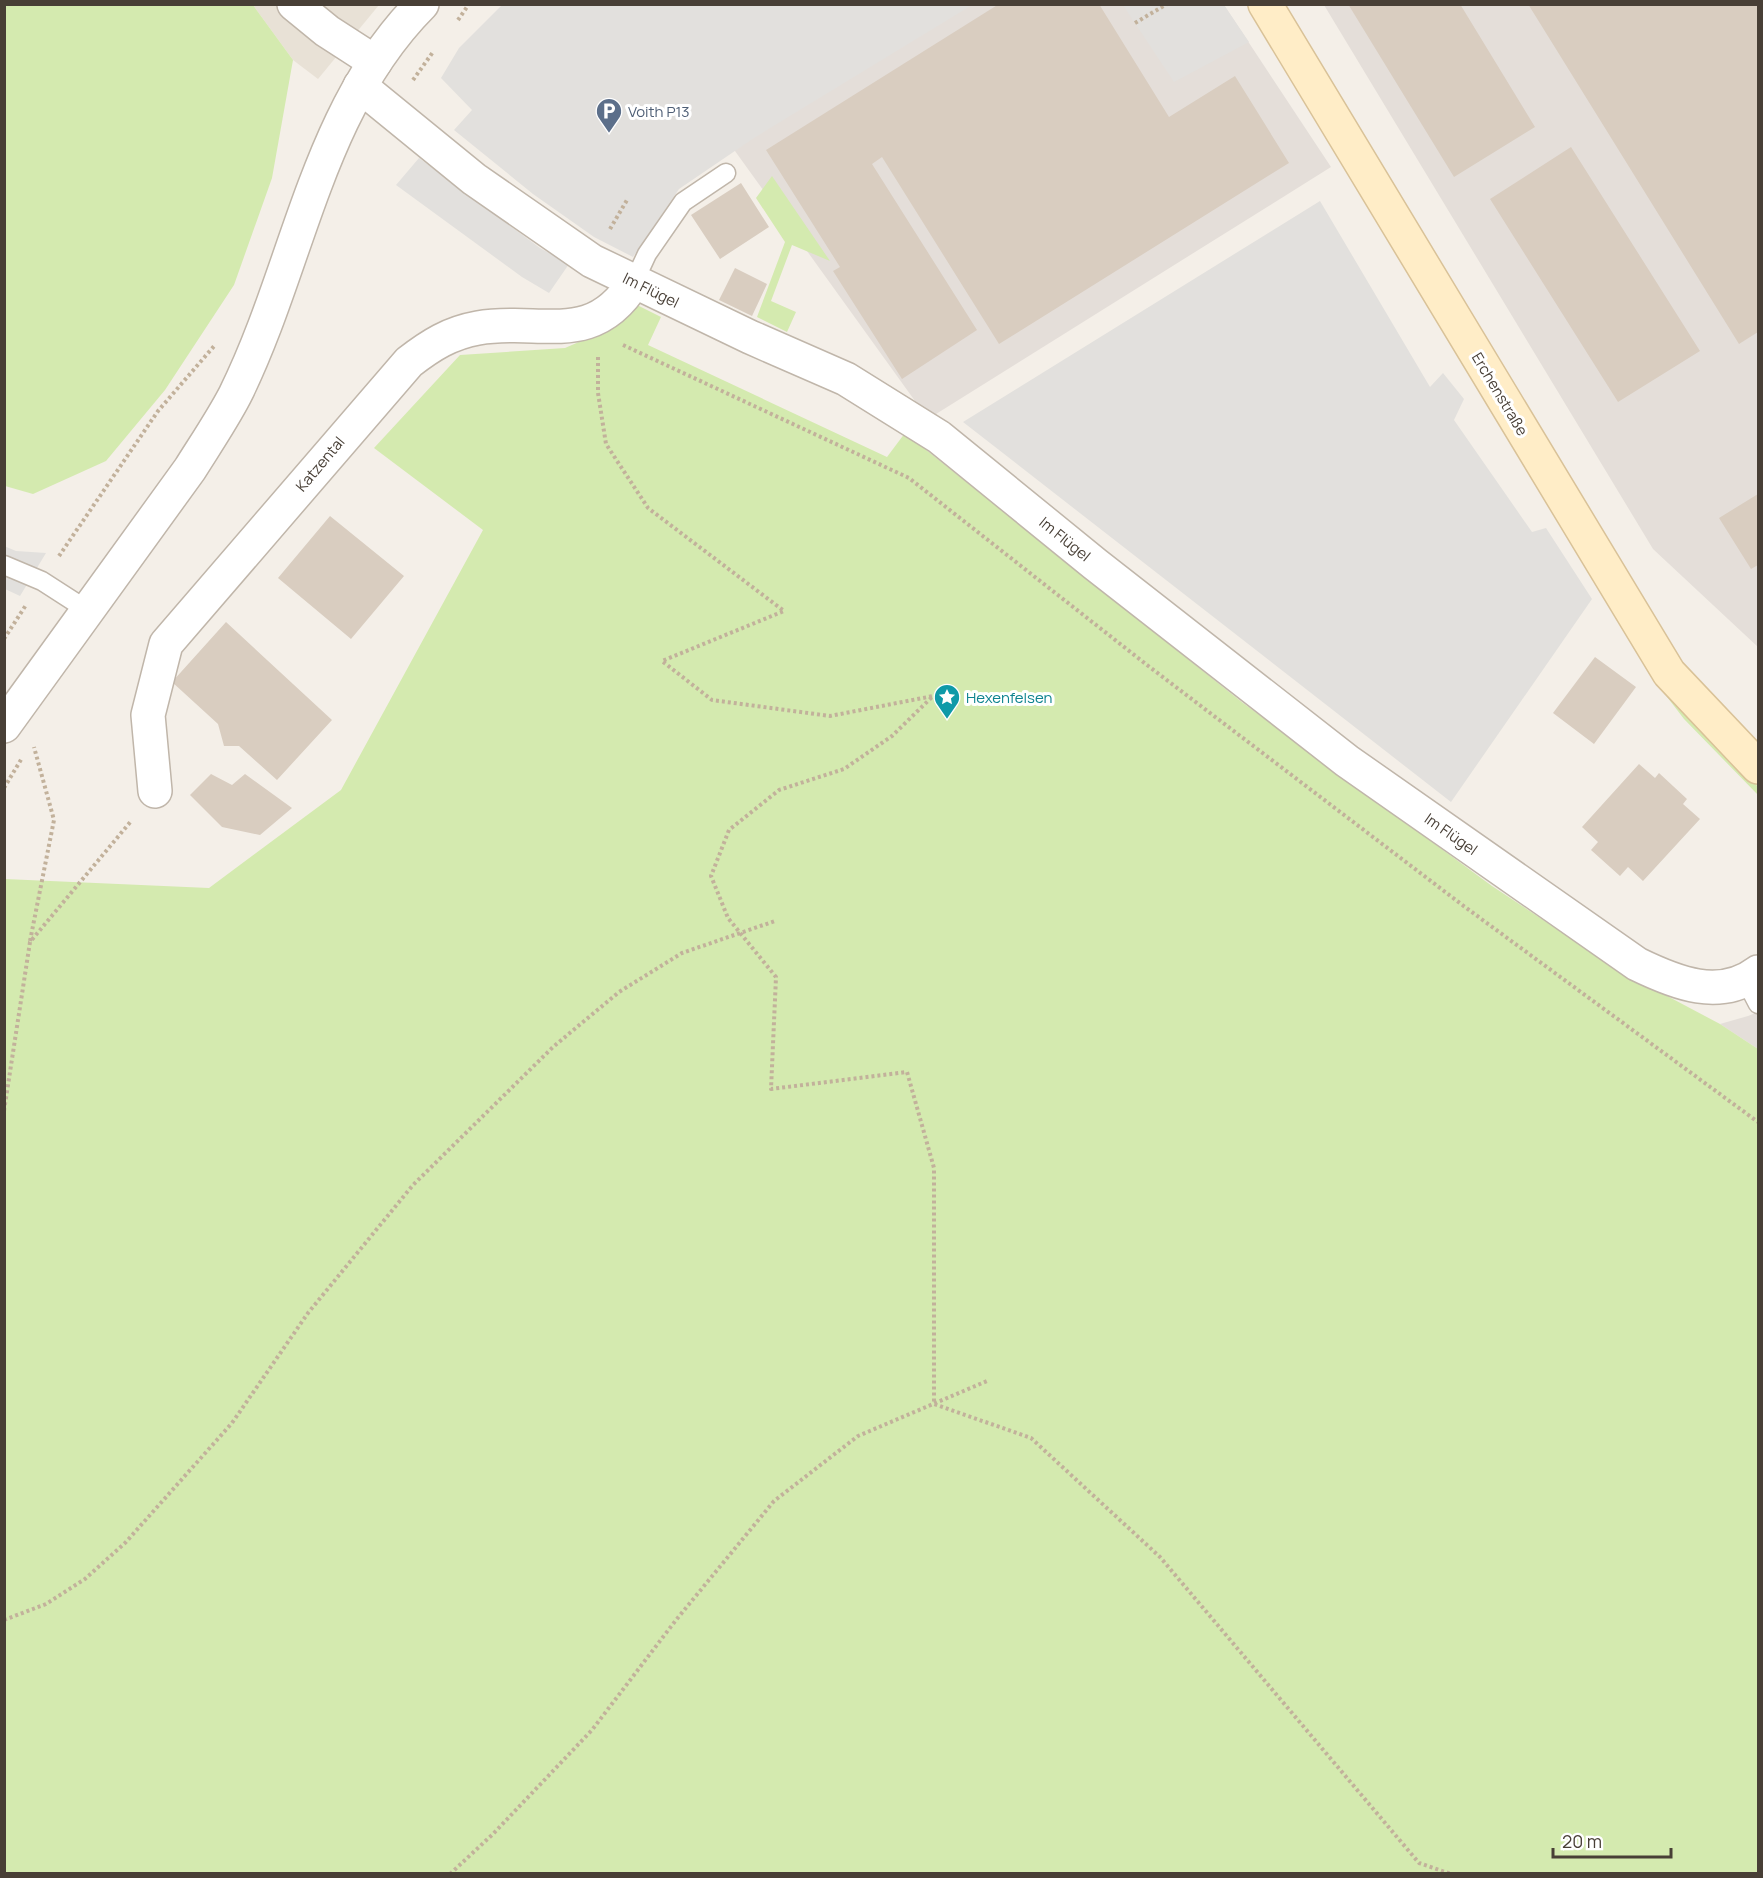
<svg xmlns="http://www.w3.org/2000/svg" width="1763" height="1878" viewBox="0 0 1763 1878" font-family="Manrope,sans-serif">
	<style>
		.residential { fill: #e8e1d6 }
		.industrial { fill: #e4ded9 }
		.green { fill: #d4eaaf }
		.parking { fill: #e2e0dd }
		.building { fill: #d9cdc0 }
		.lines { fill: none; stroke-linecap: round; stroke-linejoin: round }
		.service-casing { stroke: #c0b6aa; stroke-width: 21 }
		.minor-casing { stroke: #c0b6aa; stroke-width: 36 }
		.tertiary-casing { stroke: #c0b6aa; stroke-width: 36 }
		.secondary-casing { stroke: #d9c298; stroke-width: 36 }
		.path { stroke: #c2b19b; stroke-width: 4; stroke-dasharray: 3 3; stroke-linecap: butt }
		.service { stroke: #fff; stroke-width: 18 }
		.minor { stroke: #fff; stroke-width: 33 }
		.tertiary { stroke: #fff; stroke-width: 33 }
		.secondary { stroke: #ffedc7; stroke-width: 33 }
		.labels { text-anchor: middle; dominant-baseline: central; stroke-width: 6; stroke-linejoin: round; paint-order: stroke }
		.service-label { font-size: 15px; fill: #4e5e75; stroke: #fff; text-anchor: start }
		.street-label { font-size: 15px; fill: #483f36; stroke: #fff }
		.culture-label { font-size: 15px; fill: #0d838f; stroke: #fff; text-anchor: start }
	</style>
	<rect width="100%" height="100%" fill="#f4efe8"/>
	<!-- residential -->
	<path class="residential" d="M253,5H379L318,79L293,60Z"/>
	<!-- industrial -->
	<path class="industrial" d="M529,5H1224L1331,167L928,419L722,133Z
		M1324,5H1758V647L1653,549Z
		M1758,1012V1049L1720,1024L1748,1016Z"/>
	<!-- green -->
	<path class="green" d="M4,5H253L293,60L272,178L234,285L165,390L106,461L33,494L5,486Z
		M772,176L830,261L792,245L771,301L796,312L787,332L757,317L785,242L756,198Z
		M635,304L661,317L648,345L887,457L905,433L1243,703L1492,886L1620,971L1720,1024L1758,1049V1873L5,1874V879L209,888L341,790L483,530L374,448L460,355L565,348L588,338Z
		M1648,672L1671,684L1758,787V795L1684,719Z"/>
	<!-- parking -->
	<path class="parking" d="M503,4H972V5L754,138L679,189L633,257L594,237L533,194L454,130L472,110L441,78L459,48Z
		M1123,5H1224L1249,42L1174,82Z
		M419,158L540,248L569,264L549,293L522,277L396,185Z
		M1320,201L1430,387L1443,373L1464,399L1454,420L1532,532L1546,528L1592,599L1451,802L963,422Z
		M4,546L16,551L46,553L20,596L5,589Z"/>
	<!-- building -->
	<path class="building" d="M999,4H1099L1169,117L1235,76L1289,163L999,344L882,157L872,164L977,330L902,379L833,271L840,267L766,150Z
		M1348,4H1460L1535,127L1454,177Z
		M1528,4H1758V332L1739,344Z
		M1571,147L1700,351L1618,402L1490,199Z
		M741,183L769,227L720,259L691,215Z
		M735,268L767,284L752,316L719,300Z
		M1758,494V565L1751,569L1719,518Z
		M330,516L404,576L351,639L278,578Z
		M226,622L332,720L277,780L239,746H224L218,724L172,682Z
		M1595,657L1636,687L1594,744L1553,713Z
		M1639,764L1655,778L1659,773L1687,799L1683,804L1700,819L1643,881L1628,867L1620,876L1591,850L1598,842L1582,827Z
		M211,774L232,785L245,774L292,808L260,835L222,827L190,795Z"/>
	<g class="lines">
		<!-- service casing -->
		<g class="service-casing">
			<path id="service" d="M634,282L647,254L683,202L726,173
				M4,565L42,581L87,610
				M1746,981L1758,1004"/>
		</g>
		<!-- minor casing -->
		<g class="minor-casing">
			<path id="minor" d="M294,4L327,31L375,62
				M360,86L474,179L592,261L750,337L846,379L939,437L1095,564L1347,761L1637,964C1676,983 1720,1001 1758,972
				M155,791L148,715L166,644L409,362C431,345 450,333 478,328C541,317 592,349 634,282"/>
		</g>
		<!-- tertiary casing -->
		<g class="tertiary-casing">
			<path id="tertiary" d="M4,726L190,469C205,445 222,420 235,395C299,266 316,110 422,4"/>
		</g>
		<!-- secondary casing -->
		<g class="secondary-casing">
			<path id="secondary" d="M1265,4L1669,673L1758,767"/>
		</g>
		<!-- path -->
		<path class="path" d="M458,20L469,4
			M1135,23L1167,4
			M413,80L433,52
			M610,229L627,200
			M623,345L909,478L1147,665L1465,907L1758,1122
			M598,357V393L606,444L648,508L784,611L662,661L712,700L830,716L933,696L892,736L844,769L779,790L729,830L711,876L728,918L776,977L771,1089L907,1072L934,1168V1404L1031,1438L1160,1557L1419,1863L1451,1874
			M59,556L158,411L215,345
			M4,639L26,605
			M4,788L22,758
			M30,941L54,820L34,747
			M4,1111L30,942L132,820
			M4,1620L46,1604L85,1579L126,1542L232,1423L308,1313L413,1185L553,1047L619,992L682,953L775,921
			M450,1874L493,1834L592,1730L676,1620L774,1501L858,1436L987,1381"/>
		<!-- service -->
		<use href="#service" class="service"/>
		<!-- minor -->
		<use href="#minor" class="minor"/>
		<!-- tertiary -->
		<use href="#tertiary" class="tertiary"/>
		<!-- secondary -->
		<use href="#secondary" class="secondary"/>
	</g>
	<!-- icons -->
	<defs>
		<g id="parking-pin" transform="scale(1.35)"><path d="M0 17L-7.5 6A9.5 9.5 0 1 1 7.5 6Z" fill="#5c6f8a" stroke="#fff"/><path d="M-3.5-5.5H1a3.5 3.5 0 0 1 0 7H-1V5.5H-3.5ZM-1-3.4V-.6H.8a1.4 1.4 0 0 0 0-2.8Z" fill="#fff"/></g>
		<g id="sight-pin" transform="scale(1.35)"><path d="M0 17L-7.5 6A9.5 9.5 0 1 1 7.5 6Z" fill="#0f9aa8" stroke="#fff"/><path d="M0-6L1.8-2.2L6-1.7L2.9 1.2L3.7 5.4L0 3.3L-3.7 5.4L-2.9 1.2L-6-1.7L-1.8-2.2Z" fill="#fff"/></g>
	</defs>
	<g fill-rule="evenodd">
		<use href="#parking-pin" x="609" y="111"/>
		<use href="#sight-pin" x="947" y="697"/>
	</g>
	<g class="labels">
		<!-- service labels -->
		<g class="service-label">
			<text x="628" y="111">Voith P13</text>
		</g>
		<!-- street labels -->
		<g class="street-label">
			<text transform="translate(651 290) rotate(26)">Im Flügel</text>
			<text transform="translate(1500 394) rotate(59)">Erchenstraße</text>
			<text transform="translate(320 464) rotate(-50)">Katzental</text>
			<text transform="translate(1065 539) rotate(39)">Im Flügel</text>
			<text transform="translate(1451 834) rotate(35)">Im Flügel</text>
		</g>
		<!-- culture labels -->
		<g class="culture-label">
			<text x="966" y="697">Hexenfelsen</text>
		</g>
	</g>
	<!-- border -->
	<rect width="1763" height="1878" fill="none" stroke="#483f36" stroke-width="12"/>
	<!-- scale -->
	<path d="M1553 1848v9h118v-9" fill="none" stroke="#483f36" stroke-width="3"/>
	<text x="1562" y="1848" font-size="18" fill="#483f36" stroke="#ffffff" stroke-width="4.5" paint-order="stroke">20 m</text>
</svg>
